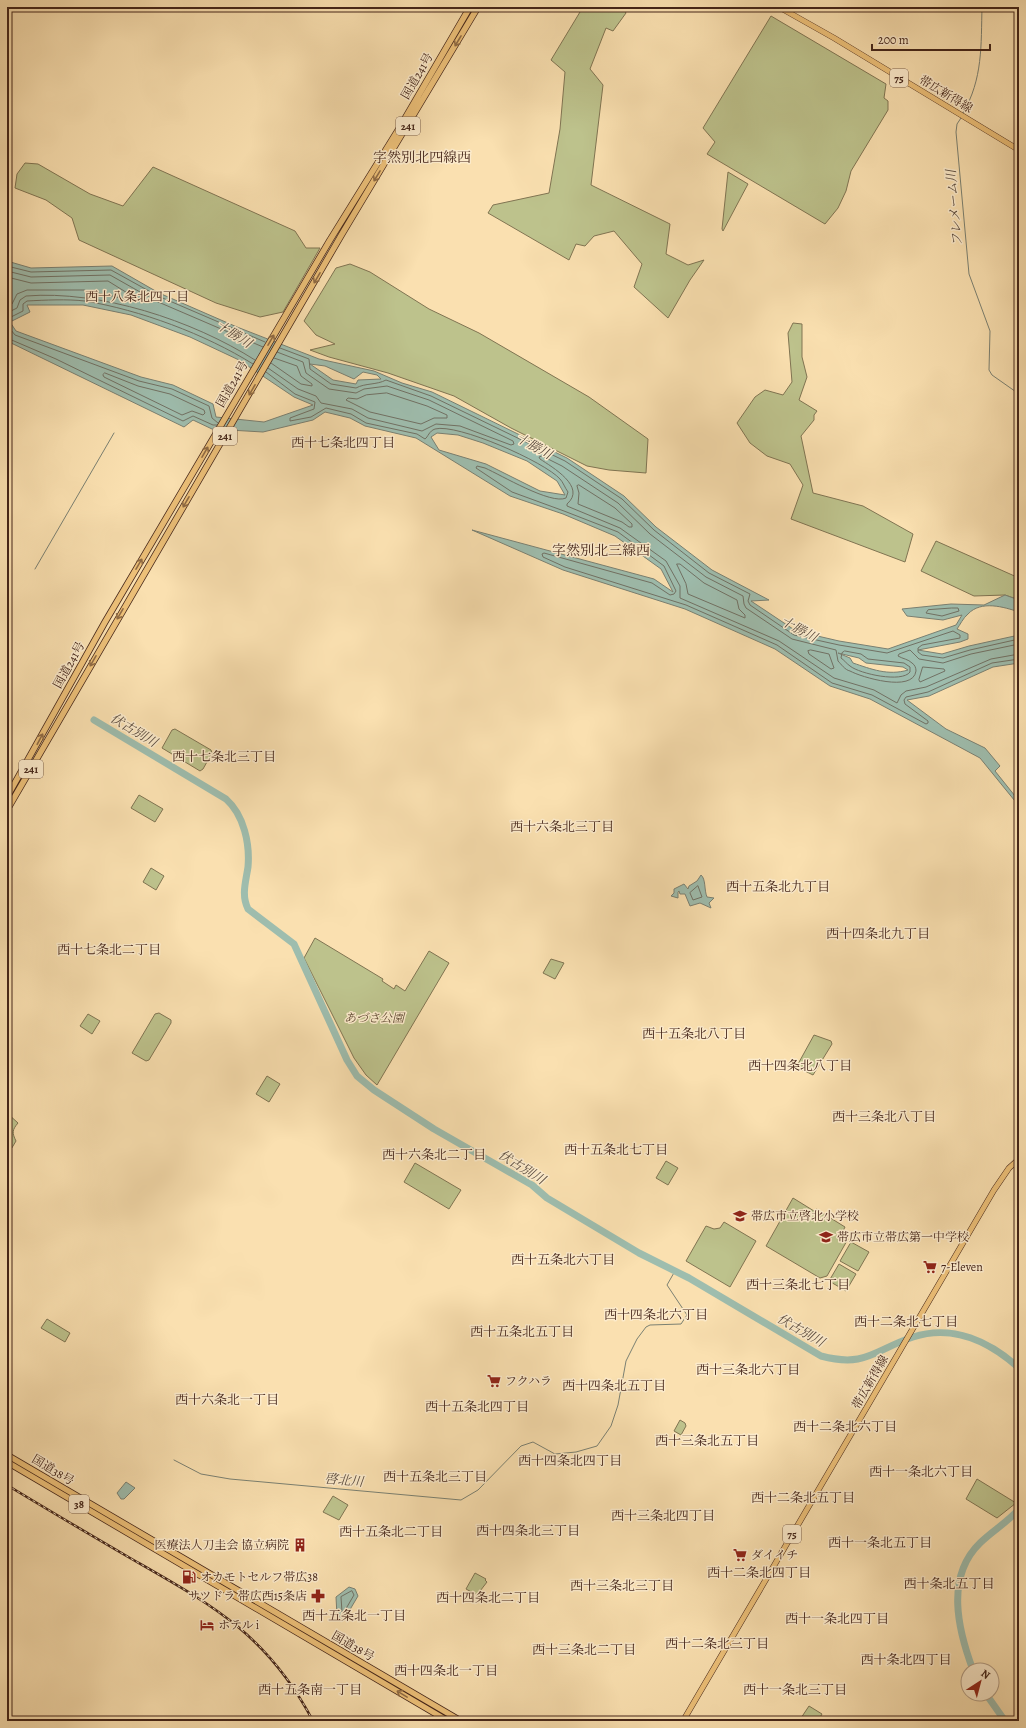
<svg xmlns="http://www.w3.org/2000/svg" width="1026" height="1728" viewBox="0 0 1026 1728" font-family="Alegreya,'Noto Serif JP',serif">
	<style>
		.green { fill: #bdc28c; stroke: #807452 }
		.water { fill: #9ebdae; stroke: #7a8072; fill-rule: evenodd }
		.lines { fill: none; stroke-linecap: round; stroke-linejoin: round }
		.shore { stroke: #717164; stroke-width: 1 }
		.stream { stroke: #7a8072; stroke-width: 1 }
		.river { stroke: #9ebdae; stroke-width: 7 }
		.primary-casing { stroke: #442519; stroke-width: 6 }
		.highway-casing { stroke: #442519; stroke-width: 7 }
		.primary { stroke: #edc078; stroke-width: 5 }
		.highway { stroke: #edc078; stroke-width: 5.5 }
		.rail-casing { stroke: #442519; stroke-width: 2.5 }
		.rail { stroke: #fcebcc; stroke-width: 1; stroke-dasharray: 3; stroke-linecap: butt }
		.oneway { stroke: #906b44 }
		.labels { text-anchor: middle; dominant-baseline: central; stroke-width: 3; stroke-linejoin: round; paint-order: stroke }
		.shield { fill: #fcebcc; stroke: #7b604f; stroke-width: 1 }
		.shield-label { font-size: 11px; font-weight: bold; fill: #442519 }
		.street-label { font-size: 12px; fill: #442519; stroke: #fcebcc }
		.park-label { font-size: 12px; font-style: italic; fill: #624c36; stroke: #fcebcc }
		.poi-label { font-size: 12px; fill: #442519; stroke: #fcebcc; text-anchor: start }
		.water-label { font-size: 13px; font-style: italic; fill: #5a4b3e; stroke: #fcebcc }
		.neighbourhood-label { font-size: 13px; fill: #442519; stroke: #fcebcc }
		.quarter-label { font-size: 14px; fill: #442519; stroke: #fcebcc }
	</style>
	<rect width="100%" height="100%" fill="#fae0b0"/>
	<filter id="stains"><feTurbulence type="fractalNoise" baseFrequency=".005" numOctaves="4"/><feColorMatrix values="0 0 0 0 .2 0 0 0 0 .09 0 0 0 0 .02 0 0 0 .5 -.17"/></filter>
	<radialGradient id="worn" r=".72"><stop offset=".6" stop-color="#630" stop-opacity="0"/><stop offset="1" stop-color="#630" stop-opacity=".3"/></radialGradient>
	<!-- green -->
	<path class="green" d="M583,7H623L626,13L613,31L606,28L590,69L603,85L591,185L670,224L666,254L688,265L704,260L690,280L668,318L634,287L642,264L614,231L594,236L585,246L576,244L569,260L488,213L493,205L549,193L560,129L565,72L551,60Z
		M771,16L886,84L884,98L888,101V110L851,171L846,191L838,208L825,224L707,154L715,142L703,128Z
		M25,163L38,164L90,194L123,206L153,167L295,231L306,248H320L283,312L260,317L216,303L79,240L72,218L46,200L15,188L17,174Z
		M728,172L748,184L723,231L722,229Z
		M350,264L370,272L429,309L479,333L589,397L648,439L646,473L609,470L587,466L511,428L454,396L388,373L329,357L310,350L335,344L316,335L304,321L336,268Z
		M793,323L802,324V357L807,377L799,400L817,411L814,415V420L801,436L813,493L863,506L913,534L905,562L791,519L803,485L790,464L767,456L750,443L737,423L755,397L765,390L783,395L792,382L788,333Z
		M936,541L1019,578V600L1005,595L974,596L921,571Z
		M175,729L211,750L212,753L203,769L200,771L162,748L172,730Z
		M139,795L163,809L155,822L131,808Z
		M151,868L164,876L156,890L143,882Z
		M315,938L383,979L382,981L394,989L396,985L405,991L429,951L449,963L377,1085L366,1075L354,1058L304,958Z
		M551,959L564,963L555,979L543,973Z
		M159,1013L171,1020V1023L149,1060L146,1061L132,1053L155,1014Z
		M88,1014L100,1021L92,1034L80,1026Z
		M814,1035L831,1041L832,1044L813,1075L799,1068L798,1064Z
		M267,1076L280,1084L269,1102L256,1094Z
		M7,1113L18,1123C12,1130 12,1133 16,1141L7,1156Z
		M666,1161L678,1168L668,1185L656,1178Z
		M415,1163L461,1190L449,1209L404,1182Z
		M793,1198L814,1211L816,1209L845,1227L842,1233L848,1239L827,1276L820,1278L766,1246Z
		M724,1222L756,1241L730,1287L686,1261L706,1226L714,1229L720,1228Z
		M851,1242L869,1252L858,1271L840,1261Z
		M839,1264L856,1274L846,1291L829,1281Z
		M47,1319L70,1333L65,1342L41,1328Z
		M680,1420L685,1423L686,1426L681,1435L674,1431Z
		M977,1479L1016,1503L997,1518L966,1499Z
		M333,1496L348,1505L339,1520L323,1512Z
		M475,1573L486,1579L485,1580L487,1582L477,1595L466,1589Z
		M809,1706L822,1714L818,1721H799Z"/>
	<!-- water -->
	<path class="water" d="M7,261L31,268L112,266L159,293L237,327L319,359L374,371L402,383L432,392L567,458L624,496L656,527L712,570L769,600L751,601L796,631L839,641L888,649L956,625L962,615L943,620L907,616L902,609L951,604L984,605L1005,595L1019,600V612C1004,607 981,600 968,614C963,618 960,625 957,629L968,634V639L960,642L918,650L942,654L969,646L1019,635V663L993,667L929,696L907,700L946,729L985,748L1000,766L995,771L1019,801V806L980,758L870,699L830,686L775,649L685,609L563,570L472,530L654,579L673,592L661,569L615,536L563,514L510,496L416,438L365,426L350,418L325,412L313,420L263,432L212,429L193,420L184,427L7,341ZM27,305H83L131,315L190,337L239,360L294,397L313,405L264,422L216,417L213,404L173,385L141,377L16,331L10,322L30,312ZM310,364L325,366L354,379L363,372L377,375L381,379L358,380L356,384L333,380ZM437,433L458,435L483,443L527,461L557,481L565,495L540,491L486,464L439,450L431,437ZM838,653L859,658L866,663L903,667L908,670C888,676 871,669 853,663L850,658Z
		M701,875C706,879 704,890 707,897L714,898L709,903L711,908L700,903L690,906L685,894H680L679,891L678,892V898L671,896L674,893V889L684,884L688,889L689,886L697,881Z
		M126,1482L135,1488L124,1499H121L117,1493Z
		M349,1587L355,1589L358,1596L345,1618L342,1620L337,1616L336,1597Z"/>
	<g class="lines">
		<!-- shore -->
		<path class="shore" d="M7,266L31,272L111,270L158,296L265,342
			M7,271L31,277L110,275L156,301L263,347
			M7,277L31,283L108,281L137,299L135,301L84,290H27L17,294L12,304L7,306
			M7,313L17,308L20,300L26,296C100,290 192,320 255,360
			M7,319L23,311V304L27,301C45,300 67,299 85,301C140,310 205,334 253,364
			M7,325L15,335L139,381L172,389L209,406L212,418L218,423
			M7,338L56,359L183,421L193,416L213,425H217
			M280,348L309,359L310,369L331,384L356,388C365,383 377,385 386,380L431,396L565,461L622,499L654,530L709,573L750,594L748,601L750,605L794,635L839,645L887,653L953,631L960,635V638L922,645L918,648V652L922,655L943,658L970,650L1019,639
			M271,363L301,384L312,386V384L301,376L297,366L274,358
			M268,368L298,389L316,396L321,403L352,409L368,418L422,431L436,424L460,426L511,445L514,444L513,441L429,400L387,386L364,389L356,393L329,389L306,373L303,362L277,352
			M266,372L295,394L315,402L314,409L290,418V421L311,417L326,408L351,414L366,423L417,434L425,439C428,437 429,431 435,429C457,423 545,462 560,479C563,482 565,488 568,492L566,498C551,505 501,475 485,468L477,466L476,468L512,492L564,511L618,532L664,566L676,591L674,594L670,595L652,583L544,553L542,554L543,557L565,567L686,605L777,645L832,683L872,695L926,724L928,723V721L905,704L904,700L906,697L928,692L992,663L1019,659
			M105,373L138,386L170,394L204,410L205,413L203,415L192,411L182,415L104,377L103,375Z
			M387,393L427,406L447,415V418H434L421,424L370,412L346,400L348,398L357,399L366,395Z
			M579,485L615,508L632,524V527H629L622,522L578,504L579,493L577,486Z
			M677,564H680L704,583L737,600L739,609L745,615V618L688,594L686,584Z
			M952,608H958L959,611L942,616L926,613L928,610Z
			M1019,644L971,654L943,663L919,659L910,650L899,654L898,656C903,659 908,659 912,663C915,665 916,668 916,671C913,693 861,677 850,671C845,670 841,664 838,661L836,650L792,639L746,608L744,604L743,596L706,577L650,534L618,503L562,466L542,456L539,457L540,459C552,467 587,487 567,504V506L620,528L666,561L680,586V598L779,641L834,678L874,690L897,703L901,695L906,691L926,687L991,659L1019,654
			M811,650L829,654L834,668L831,669L809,654L808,651Z
			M845,651L861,654L868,659L904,663L910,667V672C902,683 860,674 850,666C847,664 844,660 841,658L842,653Z
			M923,667L944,669L945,671L920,682L919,680Z
			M698,886L702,897L693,900L690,893Z
			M352,1591L354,1595L344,1612H342L341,1597Z"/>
		<!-- stream -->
		<path class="stream" d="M963,113C983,79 981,45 982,7
			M961,118L957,124L956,132L969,274L990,331L989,370L992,375L1019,394
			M35,569L114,433
			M174,1460L201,1474L230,1479L461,1500L478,1490L521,1446L533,1442L555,1454L576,1452L597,1446L611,1426L618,1405L626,1361L637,1339L646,1327L650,1325L681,1324L687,1315L667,1285L675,1271"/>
		<!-- river -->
		<path class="river" d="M94,720L226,799C244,815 250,844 248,867C246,881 241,895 248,909L294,944L347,1060L357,1076L374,1090L434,1129L532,1185L547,1198L639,1253L689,1278L821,1356C866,1368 874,1350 913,1337C953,1324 990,1342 1019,1368
			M973,1670C958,1630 945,1577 980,1543C992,1531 1008,1522 1019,1509
			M986,1694L1005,1721"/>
		<!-- primary casing -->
		<g class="primary-casing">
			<path id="primary" d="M779,7L834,38L1019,150
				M683,1721L994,1190L1009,1168L1019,1159"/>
		</g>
		<!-- highway casing -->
		<g class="highway-casing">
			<path id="highway" d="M7,797L105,622L330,240L400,127L470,7
				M7,810L342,234L478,7
				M7,1455L461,1721
				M7,1462L448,1721"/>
		</g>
		<!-- primary -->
		<use href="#primary" class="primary"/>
		<!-- highway -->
		<use href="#highway" class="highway"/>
		<!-- rail casing -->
		<g class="rail-casing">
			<path id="rail" d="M7,1485C48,1510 89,1534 130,1558C212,1605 267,1634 313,1721"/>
		</g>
		<!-- rail -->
		<use href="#rail" class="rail"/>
	</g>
	<!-- one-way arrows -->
	<defs><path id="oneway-shaft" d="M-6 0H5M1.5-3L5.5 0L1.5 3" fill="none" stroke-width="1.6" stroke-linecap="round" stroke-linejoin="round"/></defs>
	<g class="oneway">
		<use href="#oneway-shaft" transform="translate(458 41) rotate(121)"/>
		<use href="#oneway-shaft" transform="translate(377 176) rotate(121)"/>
		<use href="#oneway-shaft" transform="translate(317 278) rotate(120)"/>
		<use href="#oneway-shaft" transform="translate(271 340) rotate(-60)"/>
		<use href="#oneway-shaft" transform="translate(252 390) rotate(120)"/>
		<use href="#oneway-shaft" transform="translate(205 452) rotate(-60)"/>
		<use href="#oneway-shaft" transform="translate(186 502) rotate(120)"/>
		<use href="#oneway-shaft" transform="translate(139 564) rotate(-60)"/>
		<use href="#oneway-shaft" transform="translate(120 614) rotate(120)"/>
		<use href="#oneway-shaft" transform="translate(93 661) rotate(120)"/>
		<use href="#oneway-shaft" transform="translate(40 739) rotate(-62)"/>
		<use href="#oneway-shaft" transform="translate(402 1694) rotate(-149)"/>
	</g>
	<!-- icons -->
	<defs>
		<g id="school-bare" transform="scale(1.08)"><path d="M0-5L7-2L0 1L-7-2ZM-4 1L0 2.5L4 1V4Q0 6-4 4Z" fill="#8f2418" stroke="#fcebcc" stroke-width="2.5" paint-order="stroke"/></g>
		<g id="supermarket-bare" transform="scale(1.08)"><path d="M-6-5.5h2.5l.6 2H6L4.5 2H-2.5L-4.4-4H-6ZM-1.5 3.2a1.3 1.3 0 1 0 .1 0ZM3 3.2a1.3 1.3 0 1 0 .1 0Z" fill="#8f2418" stroke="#fcebcc" stroke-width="2.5" paint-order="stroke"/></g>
		<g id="building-bare" transform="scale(1.08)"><path d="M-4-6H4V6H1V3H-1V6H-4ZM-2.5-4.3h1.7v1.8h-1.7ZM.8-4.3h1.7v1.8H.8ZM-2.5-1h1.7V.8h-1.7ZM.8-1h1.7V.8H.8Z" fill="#8f2418" stroke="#fcebcc" stroke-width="2.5" paint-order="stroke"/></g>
		<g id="fuel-bare" transform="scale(1.08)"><path d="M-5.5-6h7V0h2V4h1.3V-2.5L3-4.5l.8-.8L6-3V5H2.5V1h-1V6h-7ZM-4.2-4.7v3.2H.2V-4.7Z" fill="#8f2418" stroke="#fcebcc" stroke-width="2.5" paint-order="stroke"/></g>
		<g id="pharmacy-bare" transform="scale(1.08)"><path d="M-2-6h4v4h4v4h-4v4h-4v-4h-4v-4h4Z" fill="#8f2418" stroke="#fcebcc" stroke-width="2.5" paint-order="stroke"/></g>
		<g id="hotel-bare" transform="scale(1.08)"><path d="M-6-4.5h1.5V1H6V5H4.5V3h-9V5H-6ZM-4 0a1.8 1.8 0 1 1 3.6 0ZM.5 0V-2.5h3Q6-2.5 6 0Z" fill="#8f2418" stroke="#fcebcc" stroke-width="2.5" paint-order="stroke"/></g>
	</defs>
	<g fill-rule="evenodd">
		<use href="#school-bare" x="740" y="1216"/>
		<use href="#school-bare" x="826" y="1237"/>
		<use href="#supermarket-bare" x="930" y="1267"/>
		<use href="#supermarket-bare" x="494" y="1381"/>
		<use href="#building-bare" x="300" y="1545"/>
		<use href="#supermarket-bare" x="740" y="1555"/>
		<use href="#fuel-bare" x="189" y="1577"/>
		<use href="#pharmacy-bare" x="318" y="1596"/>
		<use href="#hotel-bare" x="207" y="1625"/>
	</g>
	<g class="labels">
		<!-- shield labels -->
		<g class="shield">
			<rect x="890" y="69" width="18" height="18" rx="3"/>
			<rect x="396" y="117" width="24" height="18" rx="3"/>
			<rect x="213" y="427" width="24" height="18" rx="3"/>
			<rect x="19" y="760" width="24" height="18" rx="3"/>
			<rect x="69" y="1495" width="20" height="18" rx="3"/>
			<rect x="783" y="1525" width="18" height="18" rx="3"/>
		</g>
		<g class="shield-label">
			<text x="899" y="78">75</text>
			<text x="408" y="126">241</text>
			<text x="225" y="436">241</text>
			<text x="31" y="769">241</text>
			<text x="79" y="1504">38</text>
			<text x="792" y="1534">75</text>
		</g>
		<!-- street labels -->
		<g class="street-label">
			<text transform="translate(417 76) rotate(-60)">国道241号</text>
			<text transform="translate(946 94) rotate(31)">帯広新得線</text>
			<text transform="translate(232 384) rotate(-60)">国道241号</text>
			<text transform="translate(69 665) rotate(-61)">国道241号</text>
			<text transform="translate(870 1382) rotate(-60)">帯広新得線</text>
			<text transform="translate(53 1470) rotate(31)">国道38号</text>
			<text transform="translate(353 1646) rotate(30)">国道38号</text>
		</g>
		<!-- park labels -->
		<g class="park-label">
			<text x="374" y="1018">あづさ公園</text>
		</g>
		<!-- poi labels -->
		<g class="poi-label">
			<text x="751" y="1216">帯広市立啓北小学校</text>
			<text x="837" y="1237">帯広市立帯広第一中学校</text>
			<text x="941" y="1267">7-Eleven</text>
			<text x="505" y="1381">フクハラ</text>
			<text x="289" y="1545" text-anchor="end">医療法人刀圭会 協立病院</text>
			<text x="751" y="1555">ダイイチ</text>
			<text x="200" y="1577">オカモトセルフ帯広38</text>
			<text x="307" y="1596" text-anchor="end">サツドラ 帯広西15条店</text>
			<text x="218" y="1625">ホテル i</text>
		</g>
		<!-- water labels -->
		<g class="water-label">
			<text transform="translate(954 208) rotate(-95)">フレメーム川</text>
			<text transform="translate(234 334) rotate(32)">十勝川</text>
			<text transform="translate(534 446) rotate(29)">十勝川</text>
			<text transform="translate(799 629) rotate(28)">十勝川</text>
			<text transform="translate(134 730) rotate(31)">伏古別川</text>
			<text transform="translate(522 1167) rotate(32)">伏古別川</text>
			<text transform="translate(801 1330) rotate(30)">伏古別川</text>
			<text transform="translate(344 1480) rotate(5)">啓北川</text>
		</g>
		<!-- neighbourhood labels -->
		<g class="neighbourhood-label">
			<text x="137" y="296">西十八条北四丁目</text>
			<text x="343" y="442">西十七条北四丁目</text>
			<text x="224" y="756">西十七条北三丁目</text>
			<text x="562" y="826">西十六条北三丁目</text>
			<text x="778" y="886">西十五条北九丁目</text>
			<text x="878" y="933">西十四条北九丁目</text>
			<text x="109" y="949">西十七条北二丁目</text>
			<text x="694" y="1033">西十五条北八丁目</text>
			<text x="800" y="1065">西十四条北八丁目</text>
			<text x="884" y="1116">西十三条北八丁目</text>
			<text x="616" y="1149">西十五条北七丁目</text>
			<text x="434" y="1154">西十六条北二丁目</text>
			<text x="563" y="1259">西十五条北六丁目</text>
			<text x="798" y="1284">西十三条北七丁目</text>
			<text x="656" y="1314">西十四条北六丁目</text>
			<text x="906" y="1321">西十二条北七丁目</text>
			<text x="522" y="1331">西十五条北五丁目</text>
			<text x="748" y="1369">西十三条北六丁目</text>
			<text x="614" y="1385">西十四条北五丁目</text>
			<text x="227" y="1399">西十六条北一丁目</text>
			<text x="477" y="1406">西十五条北四丁目</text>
			<text x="845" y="1426">西十二条北六丁目</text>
			<text x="707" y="1440">西十三条北五丁目</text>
			<text x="570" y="1460">西十四条北四丁目</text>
			<text x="921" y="1471">西十一条北六丁目</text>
			<text x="435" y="1476">西十五条北三丁目</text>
			<text x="803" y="1497">西十二条北五丁目</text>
			<text x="663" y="1515">西十三条北四丁目</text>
			<text x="528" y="1530">西十四条北三丁目</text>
			<text x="391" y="1531">西十五条北二丁目</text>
			<text x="880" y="1542">西十一条北五丁目</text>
			<text x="759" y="1572">西十二条北四丁目</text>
			<text x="949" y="1583">西十条北五丁目</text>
			<text x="622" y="1585">西十三条北三丁目</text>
			<text x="488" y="1597">西十四条北二丁目</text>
			<text x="354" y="1615">西十五条北一丁目</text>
			<text x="837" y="1618">西十一条北四丁目</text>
			<text x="717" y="1643">西十二条北三丁目</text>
			<text x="584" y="1649">西十三条北二丁目</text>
			<text x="906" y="1659">西十条北四丁目</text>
			<text x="446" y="1670">西十四条北一丁目</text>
			<text x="310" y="1689">西十五条南一丁目</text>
			<text x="795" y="1689">西十一条北三丁目</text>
		</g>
		<!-- quarter labels -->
		<g class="quarter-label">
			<text x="422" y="157">字然別北四線西</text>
			<text x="601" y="550">字然別北三線西</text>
		</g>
	</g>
	<!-- margin -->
	<rect width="1026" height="1728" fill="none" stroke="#fae0b0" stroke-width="24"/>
	<rect x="8" y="8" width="1010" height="1712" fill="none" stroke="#442519" stroke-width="2"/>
	<rect x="12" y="12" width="1002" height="1704" fill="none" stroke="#442519"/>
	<!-- north arrow -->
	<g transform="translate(980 1682) rotate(36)"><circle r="19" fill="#fcebcc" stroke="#b29c84"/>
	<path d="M0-3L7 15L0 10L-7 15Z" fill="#8f2418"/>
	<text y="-6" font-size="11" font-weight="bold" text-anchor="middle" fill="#442519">N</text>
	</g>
	<!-- scale -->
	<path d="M872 44v6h118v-6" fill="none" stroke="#442519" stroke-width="2"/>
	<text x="878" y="44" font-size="12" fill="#442519" stroke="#fcebcc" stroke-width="3" paint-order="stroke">200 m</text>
	<rect width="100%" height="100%" filter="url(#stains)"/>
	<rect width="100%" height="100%" fill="url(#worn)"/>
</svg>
